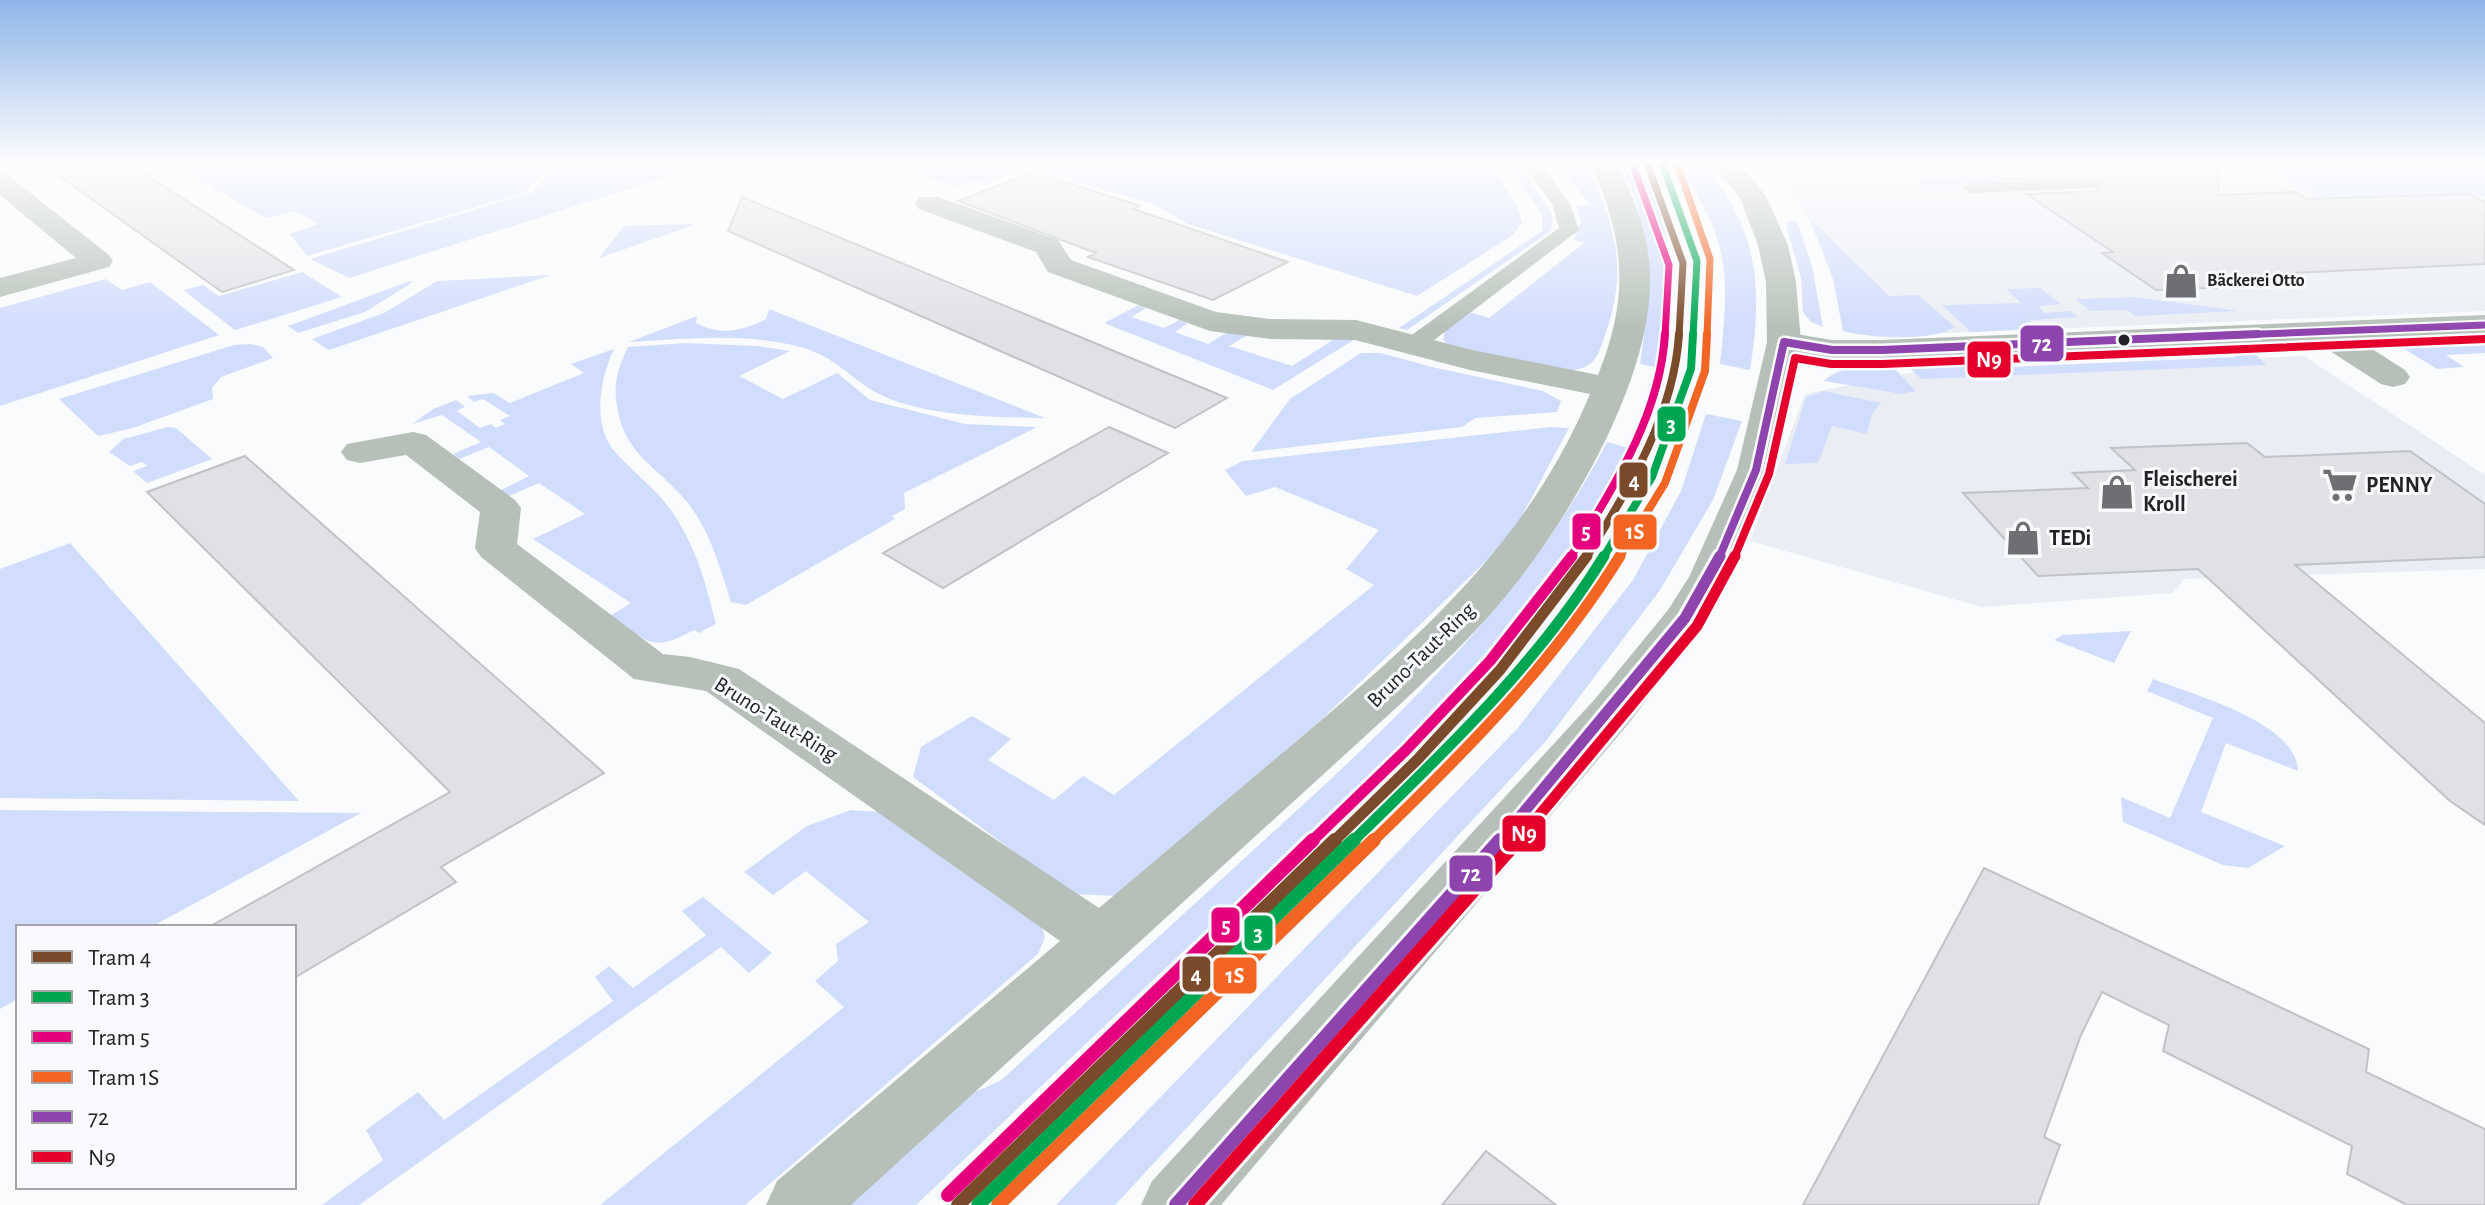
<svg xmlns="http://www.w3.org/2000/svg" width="2485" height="1205" viewBox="0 0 2485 1205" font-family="'Alegreya Sans',sans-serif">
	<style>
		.built { fill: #eaeef4 }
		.green { fill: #d1ddfc }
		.building { fill: #dfe1e4; stroke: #c1c2c5; stroke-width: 2 }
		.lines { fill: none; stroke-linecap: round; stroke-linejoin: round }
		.service { fill: #b6c0b8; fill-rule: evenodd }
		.minor { fill: #b6c0b8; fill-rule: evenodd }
		.tertiary { fill: #b6c0b8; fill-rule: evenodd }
		.bus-1-far3-casing { stroke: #f9fafd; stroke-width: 11 }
		.bus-1-far2-casing { stroke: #f9fafd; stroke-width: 13 }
		.bus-1-far1-casing { stroke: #f9fafd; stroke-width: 17 }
		.bus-1-casing { stroke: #f9fafd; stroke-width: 20 }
		.bus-2-far2-casing { stroke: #f9fafd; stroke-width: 13 }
		.bus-2-far1-casing { stroke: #f9fafd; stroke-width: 17 }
		.bus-2-casing { stroke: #f9fafd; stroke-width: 20 }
		.bus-1-far3 { stroke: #8e44ad; stroke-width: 7 }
		.bus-1-far2 { stroke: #8e44ad; stroke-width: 8 }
		.bus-1-far1 { stroke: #8e44ad; stroke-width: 11 }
		.bus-1 { stroke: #8e44ad; stroke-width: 14 }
		.bus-2-far2 { stroke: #e4002b; stroke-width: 8 }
		.bus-2-far1 { stroke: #e4002b; stroke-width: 11 }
		.bus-2 { stroke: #e4002b; stroke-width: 14 }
		.tram-1-far3-casing { stroke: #f9fafd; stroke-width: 11 }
		.tram-1-far2-casing { stroke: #f9fafd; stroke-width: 13 }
		.tram-1-far1-casing { stroke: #f9fafd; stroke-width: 17 }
		.tram-1-casing { stroke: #f9fafd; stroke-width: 20 }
		.tram-2-far3-casing { stroke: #f9fafd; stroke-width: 11 }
		.tram-2-far2-casing { stroke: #f9fafd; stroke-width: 13 }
		.tram-2-far1-casing { stroke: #f9fafd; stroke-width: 17 }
		.tram-2-casing { stroke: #f9fafd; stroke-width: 20 }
		.tram-3-far3-casing { stroke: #f9fafd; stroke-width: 11 }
		.tram-3-far2-casing { stroke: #f9fafd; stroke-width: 13 }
		.tram-3-far1-casing { stroke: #f9fafd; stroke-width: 17 }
		.tram-3-casing { stroke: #f9fafd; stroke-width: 20 }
		.tram-4-far3-casing { stroke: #f9fafd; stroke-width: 11 }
		.tram-4-far2-casing { stroke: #f9fafd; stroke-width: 13 }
		.tram-4-far1-casing { stroke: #f9fafd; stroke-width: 17 }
		.tram-4-casing { stroke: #f9fafd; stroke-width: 20 }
		.tram-1-far3 { stroke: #7a4b2a; stroke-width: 7 }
		.tram-1-far2 { stroke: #7a4b2a; stroke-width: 8 }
		.tram-1-far1 { stroke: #7a4b2a; stroke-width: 11 }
		.tram-1 { stroke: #7a4b2a; stroke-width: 14 }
		.tram-2-far3 { stroke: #00a651; stroke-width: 7 }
		.tram-2-far2 { stroke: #00a651; stroke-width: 8 }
		.tram-2-far1 { stroke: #00a651; stroke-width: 11 }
		.tram-2 { stroke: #00a651; stroke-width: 14 }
		.tram-3-far3 { stroke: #e5007d; stroke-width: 7 }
		.tram-3-far2 { stroke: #e5007d; stroke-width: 8 }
		.tram-3-far1 { stroke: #e5007d; stroke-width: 11 }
		.tram-3 { stroke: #e5007d; stroke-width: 14 }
		.tram-4-far3 { stroke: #f26522; stroke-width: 7 }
		.tram-4-far2 { stroke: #f26522; stroke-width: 8 }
		.tram-4-far1 { stroke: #f26522; stroke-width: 11 }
		.tram-4 { stroke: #f26522; stroke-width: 14 }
		.bus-dot { fill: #212328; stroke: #f9fafd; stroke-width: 3 }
		.labels { text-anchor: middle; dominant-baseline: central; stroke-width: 6; stroke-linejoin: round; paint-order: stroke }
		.far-poi-label { font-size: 18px; font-weight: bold; fill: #212328; stroke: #f9fafd; text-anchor: start }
		.poi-label { font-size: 22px; font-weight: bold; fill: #212328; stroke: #f9fafd; text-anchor: start }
		.street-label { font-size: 22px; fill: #212328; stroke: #f9fafd }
		.line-badge { stroke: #f9fafd; stroke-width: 3 }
		.badge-label { font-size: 22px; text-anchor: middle; font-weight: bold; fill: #fff }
	</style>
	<rect width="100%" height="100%" fill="#fafbfc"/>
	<!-- built -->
	<path class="built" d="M1769,163H2485V311L1878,336L1857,332L1806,214Z
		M2304,356L2485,475V569L2184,579L2173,593L1981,607L1750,541L1805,394L1909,373Z"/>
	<!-- green -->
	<path class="green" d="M171,163H549L527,192L307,256L290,234L318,224L296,211L265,218Z
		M556,163H711L349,278L310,259L533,192Z
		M845,163H1490L1517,206L1522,223L1513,235L1417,296L1188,224L1153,204L1029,168L985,183L976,180L958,187L894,166L871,173Z
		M1508,163H1518L1551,212L1553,221L1551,231L1407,330L1399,328L1542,231V214Z
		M1558,163H1586C1614,223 1629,267 1606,332C1600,349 1598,364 1579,369C1551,376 1478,351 1447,344L1443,340L1445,330L1469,312L1489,318L1584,243L1574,240L1581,222L1577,206L1590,205Z
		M1620,163H1637C1677,234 1677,291 1664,369L1640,364C1651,293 1653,228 1620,163Z
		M1677,163H1702C1759,228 1763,287 1750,370L1720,364C1730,272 1730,241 1677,163Z
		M2260,163H2485V196L2468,194L2326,199Z
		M2112,172L2122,178L1925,186L1916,179Z
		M1810,218L1889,296L1918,295L1955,327C1933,342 1869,338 1843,331L1833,279Z
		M1791,220L1797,221L1812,266L1823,327L1811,322L1803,312L1801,278L1786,224Z
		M691,224L694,225L599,258L624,226Z
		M302,272L342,297L235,330L183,290L203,285L219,296Z
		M551,275L329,350L312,339L384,313L437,281Z
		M105,279L122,290L150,282L219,335L0,406V308Z
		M410,281L413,282L365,312L298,333L288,326Z
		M2040,288L2061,304L2038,306L2045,313L2070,311L2078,317L2030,320L2036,329L1971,332L1942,305L2021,303L2006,289Z
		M2136,297L2239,311L2136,316L2126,310L2090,311L2075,299Z
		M1139,305L1146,308L1132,317L1164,328L1179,320L1188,323L1175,332L1208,344L1231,330L1253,332L1229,346L1292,366L1342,334L1360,336L1273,390L1104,323Z
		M769,309L1045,418C995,417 923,417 877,393C848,377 835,356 800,347C745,332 685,339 629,342L697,316L696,323C721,336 742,331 766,319Z
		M2399,336L2419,348L2485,345V353L2446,355L2464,367L2437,369L2385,337Z
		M685,343L757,346L790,351L739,376L783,399L837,373L870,400L965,424L1037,427L904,493L905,509L892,516L895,519L746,605L731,602C720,568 710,530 687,502C659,467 624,456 617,406C613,384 618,367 628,347Z
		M251,344L263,347L273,358L221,377L212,388L213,399L133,428L98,436L59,399L234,345Z
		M2219,344C2238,343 2254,349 2266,365L1921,379L1900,359L1994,356L2009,367L2235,357Z
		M614,349C600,379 591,426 616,453C636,475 659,491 675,516C698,552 705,582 716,624L699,633L694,630C649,654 650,641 610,616L631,603L533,539L585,514L539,483L509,496L501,490L529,476L489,447L459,459L453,454L481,442L442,415L412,424L433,409L456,400L465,407L457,411L480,428L491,424L496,428L505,424L500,420L510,416L483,399L474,402L467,396L493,393L510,403L584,373L571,364Z
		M1361,353H1381L1432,367L1543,391L1561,401L1557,412L1475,418L1462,427L1251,452L1290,399Z
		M1892,366L1916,391L1902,394L1824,381C1841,364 1869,368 1892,366Z
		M1823,391L1881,403L1872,414L1867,434L1832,426L1818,463L1785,464L1806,397Z
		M1706,414L1742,421L1713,500L1660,590L1546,741L1115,1205H1056L1517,729L1633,580L1681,491Z
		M168,427L176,428L212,459L147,483L133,471L147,466L142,462L130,466L109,452L123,439Z
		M1551,427L1569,428L1510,538L1322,719L1117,896L1071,894L913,777L921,747L972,716L1011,739L988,760L1054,800L1083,776L1114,795L1374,585L1346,569L1379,530L1275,487L1246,496L1225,470L1243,461Z
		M1607,442L1632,449L1606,494L1528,608L1443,705L916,1205H845L968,1095L1000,1081C1087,1002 1174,923 1260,844C1392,724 1524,602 1607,442Z
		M70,543L299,801L0,798V569Z
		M2131,631L2114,663L2054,640L2063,635Z
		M2153,679C2191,694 2297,722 2298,771L2226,743L2201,812L2285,846L2248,868L2223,865L2123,822L2121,797L2170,818L2213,718L2147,691Z
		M0,810L361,813L151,927H18V999L0,1009Z
		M851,810L882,812L1041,925L1045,937L1038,954L745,1205H600L844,1007L815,981L838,961L836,944L869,922L806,871L773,895L744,872L807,826Z
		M703,897L772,953L749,973L721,947L359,1205H322L383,1160L366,1130L418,1092L444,1120L613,1001L595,977L609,966L633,988L706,935L682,911Z"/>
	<!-- building -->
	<path class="building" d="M41,163H128L294,270L222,292Z
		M1981,163H2218V195L2294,192L2307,199L2468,194L2485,202V264L2269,274L2286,285L2156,290L2102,253L2113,252L2026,194L2098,191L2104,184L2100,178L2004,179Z
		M1033,172L1140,206L1133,209L1288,262L1213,300L1088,257L1096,253L958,201Z
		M742,197L1085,339L1227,398L1175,428L728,231Z
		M1109,427L1168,453L943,588L883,553Z
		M2247,443L2265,457L2410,451L2485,504V557L2295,565L2485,723V825L2450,801L2198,569L2038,576L1963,493L2088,488L2073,473L2135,470L2111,448Z
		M245,456L604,773L441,867L456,882L294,978V927H209L450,792L147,492Z
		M1984,868L2369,1049L2366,1072L2485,1129V1205H2407L2347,1174L2352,1146L2163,1051L2169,1025L2102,992L2081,1035L2044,1137L2060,1145L2038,1205H1803Z
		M1486,1151L1556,1205H1442Z"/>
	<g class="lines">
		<!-- service -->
		<path class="service" d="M1522,163H1540L1570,204L1579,230L1421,350H1405L1402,345L1405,340L1559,228L1552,204Z
			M2092,179L2098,180L2101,184L2098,188L1971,193L1962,188L1971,183Z"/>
		<!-- minor -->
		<path class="minor" d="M1590,163H1616C1636,201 1651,239 1650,284C1649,386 1566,525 1500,603C1472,637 1439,667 1407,698L851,1205H766L777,1181L1060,941L706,691L634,679L481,557L475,548L480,512L406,455L360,463L347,460L341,452L347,444L413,432L426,435L515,500L521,508L517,544L663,654L690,657L739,669L1099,908C1166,852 1232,795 1299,739C1418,638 1528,543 1590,394L1470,370L1355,340L1270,339L1210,331L1048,272L1036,252L919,209L915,203L919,197H939L1058,240L1071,260L1216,312L1270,319L1356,320L1472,350L1598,375C1630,296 1625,238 1590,163Z
			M0,174L9,176L109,255L113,261L109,267L0,297V278L76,258L0,195Z
			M2485,315V335L2358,340L2405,370L2410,377L2405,384L2393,387L2381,384L2316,342L1882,360H1832L1772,349L1767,342L1772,335L1784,332L1832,340H1882Z"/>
		<!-- tertiary -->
		<path class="tertiary" d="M1711,163H1738L1766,196L1788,245L1796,282L1801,342L1775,470L1731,577L1701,628L1629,723L1221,1205H1141L1152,1181L1595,699L1668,610L1689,577L1737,470L1767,342L1766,282L1758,245L1740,198Z"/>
		<!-- bus-1-far3 casing -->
		<g class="bus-1-far3-casing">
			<path id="bus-1-far3" d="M2210,336L2485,325"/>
		</g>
		<!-- bus-1-far2 casing -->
		<g class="bus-1-far2-casing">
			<path id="bus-1-far2" d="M1719,558L1756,470L1784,342L1832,350H1882L2258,334"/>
		</g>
		<!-- bus-1-far1 casing -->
		<g class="bus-1-far1-casing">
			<path id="bus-1-far1" d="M1499,842L1685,618L1720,556"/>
		</g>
		<!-- bus-1 casing -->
		<g class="bus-1-casing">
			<path id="bus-1" d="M1176,1205L1500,840"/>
		</g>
		<!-- bus-2-far2 casing -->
		<g class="bus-2-far2-casing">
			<path id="bus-2-far2" d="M1734,558L1769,474L1795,358L1831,364H1883L2485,339"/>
		</g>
		<!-- bus-2-far1 casing -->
		<g class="bus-2-far1-casing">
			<path id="bus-2-far1" d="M1517,842L1697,626L1735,556"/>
		</g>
		<!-- bus-2 casing -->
		<g class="bus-2-casing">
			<path id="bus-2" d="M1195,1205L1518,840"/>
		</g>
		<!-- bus-1-far3 -->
		<use href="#bus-1-far3" class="bus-1-far3"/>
		<!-- bus-1-far2 -->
		<use href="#bus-1-far2" class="bus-1-far2"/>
		<!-- bus-1-far1 -->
		<use href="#bus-1-far1" class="bus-1-far1"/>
		<!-- bus-1 -->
		<use href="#bus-1" class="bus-1"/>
		<!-- bus-2-far2 -->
		<use href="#bus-2-far2" class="bus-2-far2"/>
		<!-- bus-2-far1 -->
		<use href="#bus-2-far1" class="bus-2-far1"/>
		<!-- bus-2 -->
		<use href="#bus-2" class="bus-2"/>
		<!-- tram-1-far3 casing -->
		<g class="tram-1-far3-casing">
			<path id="tram-1-far3" d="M1647,163L1683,263L1679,336"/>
		</g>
		<!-- tram-1-far2 casing -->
		<g class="tram-1-far2-casing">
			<path id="tram-1-far2" d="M1586,558C1628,489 1674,416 1679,334"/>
		</g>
		<!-- tram-1-far1 casing -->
		<g class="tram-1-far1-casing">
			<path id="tram-1-far1" d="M1333,842L1417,760L1500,670L1587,556"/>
		</g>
		<!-- tram-1 casing -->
		<g class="tram-1-casing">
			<path id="tram-1" d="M958,1205L1335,840"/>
		</g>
		<!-- tram-2-far3 casing -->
		<g class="tram-2-far3-casing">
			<path id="tram-2-far3" d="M1662,163L1697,261L1693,336"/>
		</g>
		<!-- tram-2-far2 casing -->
		<g class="tram-2-far2-casing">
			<path id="tram-2-far2" d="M1603,558L1652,477L1691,369L1693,334"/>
		</g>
		<!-- tram-2-far1 casing -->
		<g class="tram-2-far1-casing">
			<path id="tram-2-far1" d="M1352,842C1442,754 1538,664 1604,556"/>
		</g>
		<!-- tram-2 casing -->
		<g class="tram-2-casing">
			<path id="tram-2" d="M978,1205L1354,840"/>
		</g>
		<!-- tram-3-far3 casing -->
		<g class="tram-3-far3-casing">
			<path id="tram-3-far3" d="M1634,168L1669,265L1665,336"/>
		</g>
		<!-- tram-3-far2 casing -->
		<g class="tram-3-far2-casing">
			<path id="tram-3-far2" d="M1570,558C1612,489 1660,417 1665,334"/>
		</g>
		<!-- tram-3-far1 casing -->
		<g class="tram-3-far1-casing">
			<path id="tram-3-far1" d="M1311,842L1406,750L1490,661L1572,556"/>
		</g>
		<!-- tram-3 casing -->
		<g class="tram-3-casing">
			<path id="tram-3" d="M948,1195L1313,840"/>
		</g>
		<!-- tram-4-far3 casing -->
		<g class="tram-4-far3-casing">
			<path id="tram-4-far3" d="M1677,163L1710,259L1707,336"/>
		</g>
		<!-- tram-4-far2 casing -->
		<g class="tram-4-far2-casing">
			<path id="tram-4-far2" d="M1619,558L1665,483L1705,371L1707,334"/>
		</g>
		<!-- tram-4-far1 casing -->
		<g class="tram-4-far1-casing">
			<path id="tram-4-far1" d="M1372,842C1462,755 1554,663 1620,556"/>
		</g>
		<!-- tram-4 casing -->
		<g class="tram-4-casing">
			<path id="tram-4" d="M998,1205L1374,840"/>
		</g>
		<!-- tram-1-far3 -->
		<use href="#tram-1-far3" class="tram-1-far3"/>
		<!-- tram-1-far2 -->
		<use href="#tram-1-far2" class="tram-1-far2"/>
		<!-- tram-1-far1 -->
		<use href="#tram-1-far1" class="tram-1-far1"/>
		<!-- tram-1 -->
		<use href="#tram-1" class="tram-1"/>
		<!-- tram-2-far3 -->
		<use href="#tram-2-far3" class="tram-2-far3"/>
		<!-- tram-2-far2 -->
		<use href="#tram-2-far2" class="tram-2-far2"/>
		<!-- tram-2-far1 -->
		<use href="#tram-2-far1" class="tram-2-far1"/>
		<!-- tram-2 -->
		<use href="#tram-2" class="tram-2"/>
		<!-- tram-3-far3 -->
		<use href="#tram-3-far3" class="tram-3-far3"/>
		<!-- tram-3-far2 -->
		<use href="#tram-3-far2" class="tram-3-far2"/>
		<!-- tram-3-far1 -->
		<use href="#tram-3-far1" class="tram-3-far1"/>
		<!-- tram-3 -->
		<use href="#tram-3" class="tram-3"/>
		<!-- tram-4-far3 -->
		<use href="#tram-4-far3" class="tram-4-far3"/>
		<!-- tram-4-far2 -->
		<use href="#tram-4-far2" class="tram-4-far2"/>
		<!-- tram-4-far1 -->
		<use href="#tram-4-far1" class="tram-4-far1"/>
		<!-- tram-4 -->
		<use href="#tram-4" class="tram-4"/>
	</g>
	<!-- sky -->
	<linearGradient id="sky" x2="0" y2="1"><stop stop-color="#8eb6e8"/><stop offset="0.49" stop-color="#fdfdfe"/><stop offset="1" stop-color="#fdfdfe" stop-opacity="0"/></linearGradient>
	<rect width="2485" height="331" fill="url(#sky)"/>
	<!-- icons -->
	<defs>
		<g id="shop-bare" transform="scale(2.76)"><path d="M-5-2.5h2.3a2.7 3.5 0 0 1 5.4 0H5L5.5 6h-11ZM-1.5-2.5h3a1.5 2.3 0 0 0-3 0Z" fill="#6d6f72" stroke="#f9fafd" stroke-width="2.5" paint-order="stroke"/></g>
		<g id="supermarket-bare" transform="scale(2.76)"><path d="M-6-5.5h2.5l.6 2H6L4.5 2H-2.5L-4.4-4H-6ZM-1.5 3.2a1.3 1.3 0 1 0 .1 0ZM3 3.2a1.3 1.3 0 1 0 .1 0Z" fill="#6d6f72" stroke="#f9fafd" stroke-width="2.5" paint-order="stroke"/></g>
	</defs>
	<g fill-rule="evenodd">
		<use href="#shop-bare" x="2181" y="281"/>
		<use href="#supermarket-bare" x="2340" y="485"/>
		<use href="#shop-bare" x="2117" y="492"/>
		<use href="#shop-bare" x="2023" y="538"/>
	</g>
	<!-- markers -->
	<circle class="bus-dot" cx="2124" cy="340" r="7"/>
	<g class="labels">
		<!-- far-poi labels -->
		<g class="far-poi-label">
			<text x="2207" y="281">Bäckerei Otto</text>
		</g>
		<!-- poi labels -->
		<g class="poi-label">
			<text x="2143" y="479">Fleischerei<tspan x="2143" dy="25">Kroll</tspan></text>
			<text x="2366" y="485">PENNY</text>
			<text x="2049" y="538">TEDi</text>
		</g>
		<!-- street labels -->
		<g class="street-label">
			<text transform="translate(1421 655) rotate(-44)">Bruno-Taut-Ring</text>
			<text transform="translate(776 719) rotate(32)">Bruno-Taut-Ring</text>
		</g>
	</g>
	<g class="line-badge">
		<rect x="2019" y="324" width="46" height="39" rx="8" fill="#8e44ad"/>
		<rect x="1966" y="340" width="46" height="39" rx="8" fill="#e4002b"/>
		<rect x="1656" y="405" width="31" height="38" rx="8" fill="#00a651"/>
		<rect x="1618" y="461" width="31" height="38" rx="8" fill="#7a4b2a"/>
		<rect x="1571" y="512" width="31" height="39" rx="8" fill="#e5007d"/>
		<rect x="1612" y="513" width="46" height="38" rx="8" fill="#f26522"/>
		<rect x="1501" y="814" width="46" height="39" rx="8" fill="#e4002b"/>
		<rect x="1448" y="854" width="46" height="39" rx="8" fill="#8e44ad"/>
		<rect x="1210" y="906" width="31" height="38" rx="8" fill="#e5007d"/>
		<rect x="1243" y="914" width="31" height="38" rx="8" fill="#00a651"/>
		<rect x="1181" y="955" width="31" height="38" rx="8" fill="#7a4b2a"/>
		<rect x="1212" y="956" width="46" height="39" rx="8" fill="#f26522"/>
	</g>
	<g class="badge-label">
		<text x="2042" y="351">72</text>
		<text x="1989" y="367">N9</text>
		<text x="1671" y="432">3</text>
		<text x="1634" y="488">4</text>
		<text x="1586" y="539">5</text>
		<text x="1635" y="539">1S</text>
		<text x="1524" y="841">N9</text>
		<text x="1471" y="881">72</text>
		<text x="1226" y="933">5</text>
		<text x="1258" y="941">3</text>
		<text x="1196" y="982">4</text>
		<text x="1235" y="983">1S</text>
	</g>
	<!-- legend -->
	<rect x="16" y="925" width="280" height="264" fill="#f9fafd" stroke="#a3a4a8" stroke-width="2"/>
	<rect x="32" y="951" width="40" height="12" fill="#7a4b2a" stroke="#a3a4a8" stroke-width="2"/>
	<text x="88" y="965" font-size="24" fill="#212328">Tram 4</text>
	<rect x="32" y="991" width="40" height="12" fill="#00a651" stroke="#a3a4a8" stroke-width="2"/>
	<text x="88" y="1005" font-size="24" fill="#212328">Tram 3</text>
	<rect x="32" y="1031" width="40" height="12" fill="#e5007d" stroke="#a3a4a8" stroke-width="2"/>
	<text x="88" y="1045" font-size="24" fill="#212328">Tram 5</text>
	<rect x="32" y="1071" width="40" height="12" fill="#f26522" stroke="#a3a4a8" stroke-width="2"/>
	<text x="88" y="1085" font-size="24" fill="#212328">Tram 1S</text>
	<rect x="32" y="1111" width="40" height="12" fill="#8e44ad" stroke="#a3a4a8" stroke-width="2"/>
	<text x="88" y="1125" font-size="24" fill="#212328">72</text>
	<rect x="32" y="1151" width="40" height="12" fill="#e4002b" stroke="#a3a4a8" stroke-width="2"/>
	<text x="88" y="1165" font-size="24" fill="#212328">N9</text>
</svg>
